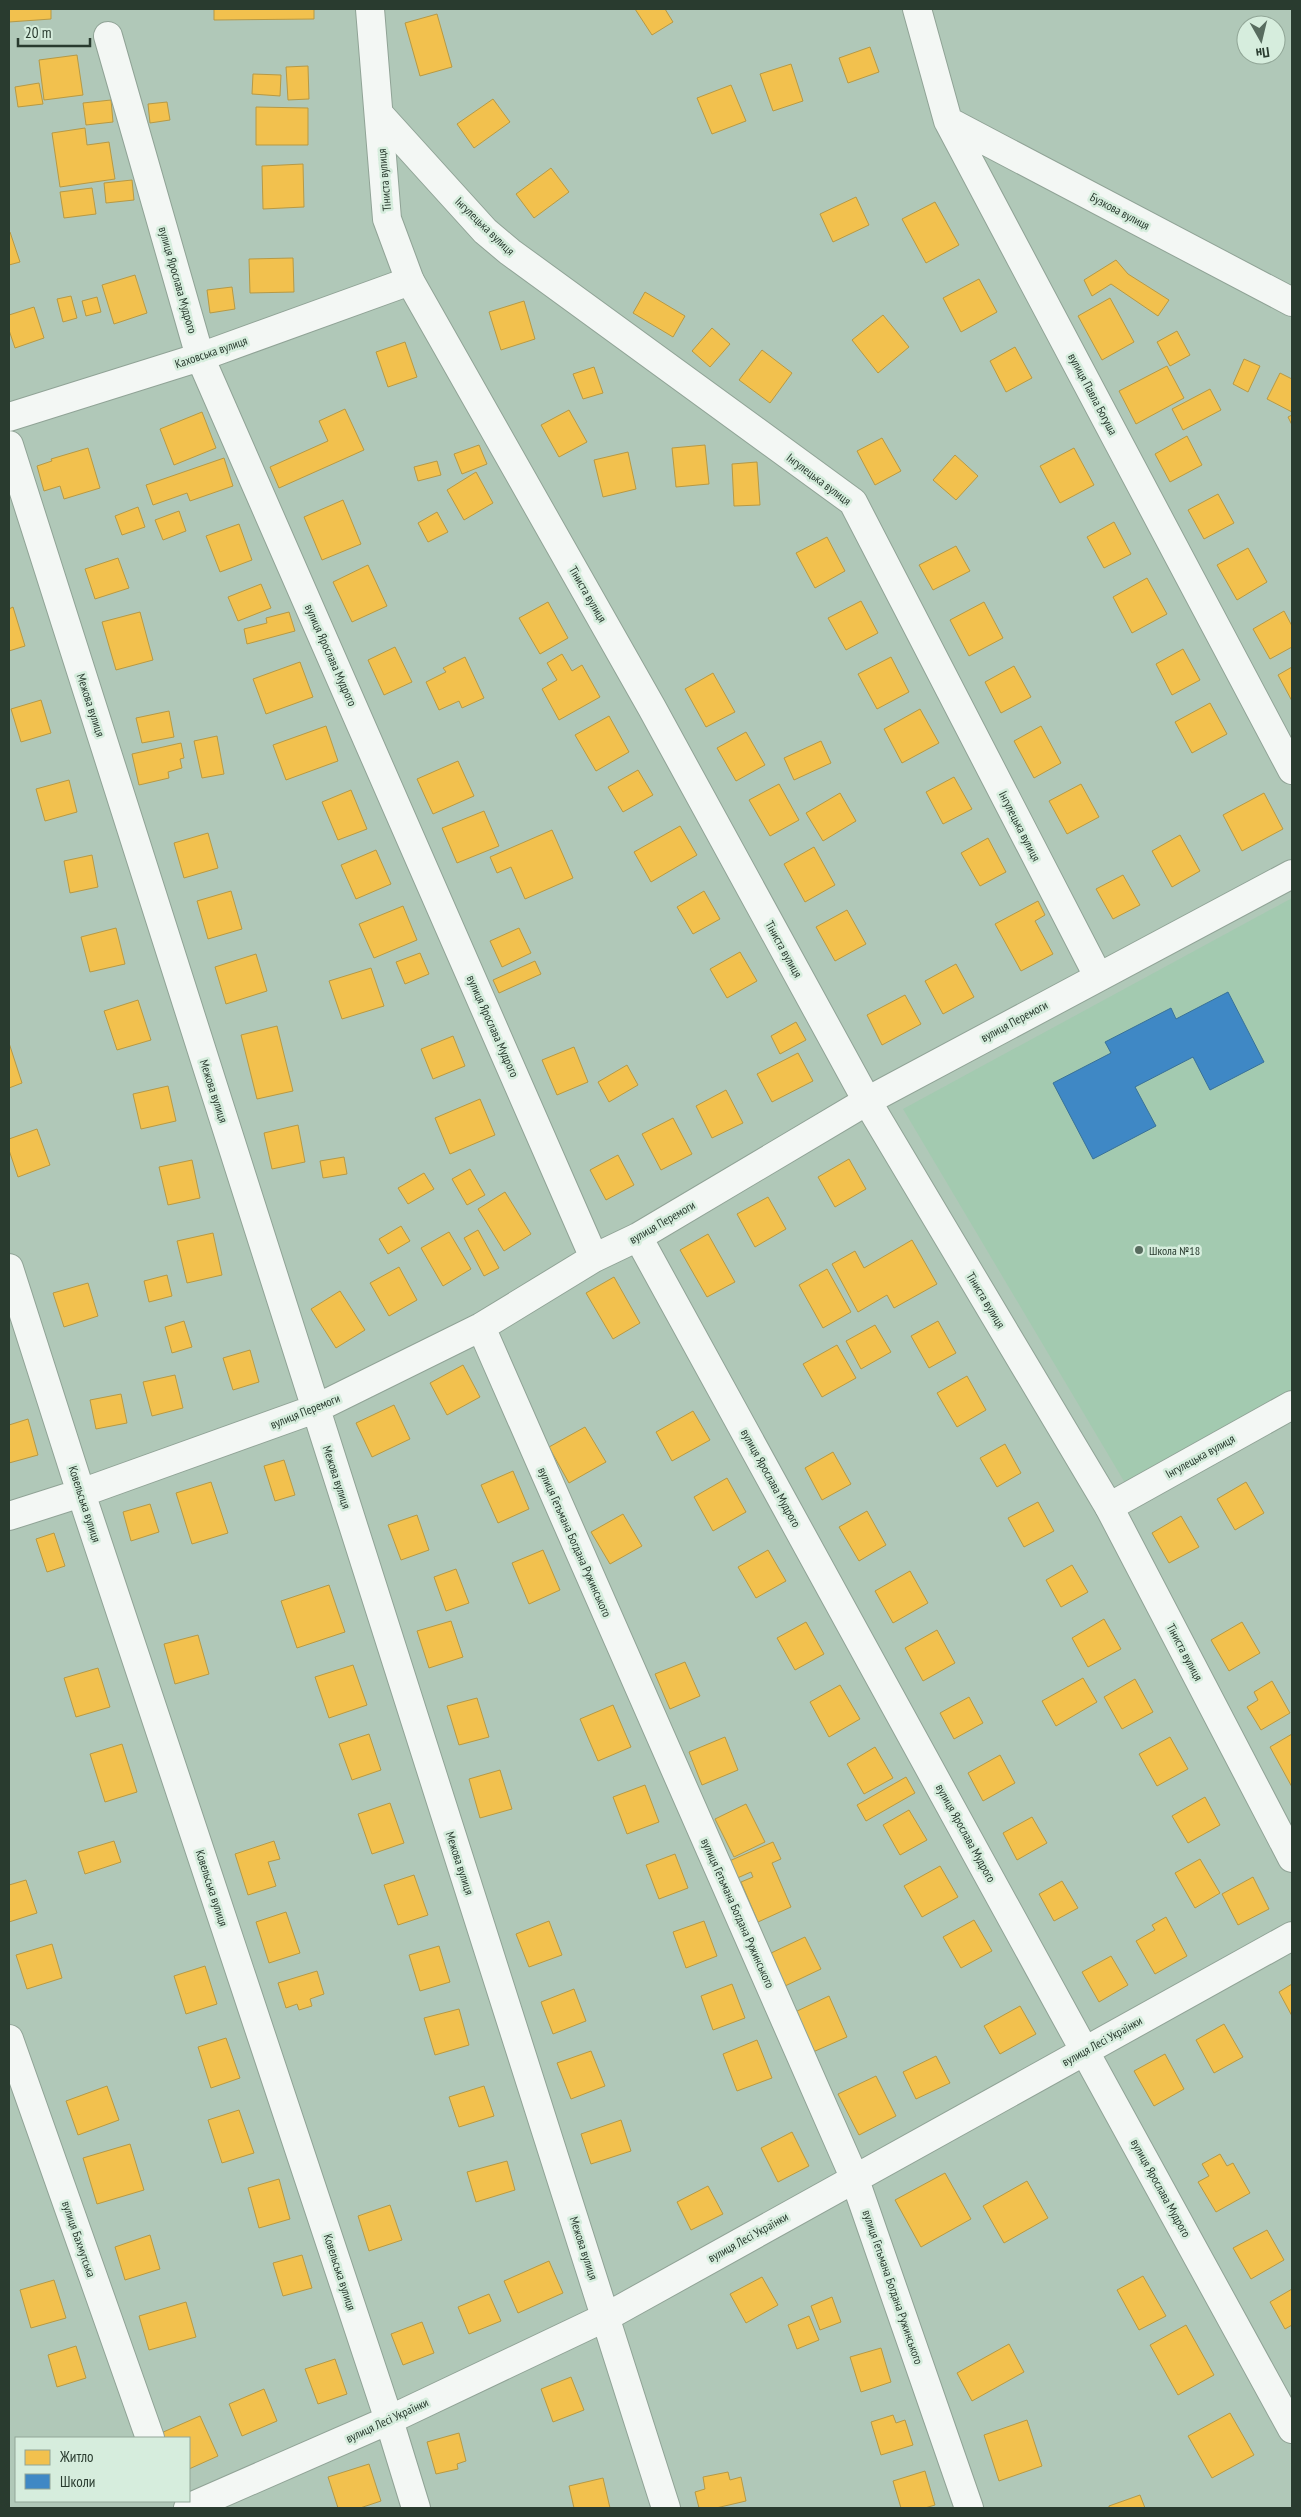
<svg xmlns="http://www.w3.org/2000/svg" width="1301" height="2517" viewBox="0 0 1301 2517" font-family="'PT Sans Narrow',sans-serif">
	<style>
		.built { fill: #a3cab0 }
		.homes { fill: #f2c14e; stroke: #b69945 }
		.schools { fill: #3f88c5; stroke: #387198 }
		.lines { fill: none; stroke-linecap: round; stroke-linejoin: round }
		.minor-casing { stroke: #90a396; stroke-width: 30 }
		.tertiary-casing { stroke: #90a396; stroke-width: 30 }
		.minor { stroke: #f3f7f4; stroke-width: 28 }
		.tertiary { stroke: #f3f7f4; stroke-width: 28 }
		.poi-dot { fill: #586c5f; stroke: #d6eddd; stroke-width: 2 }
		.labels { text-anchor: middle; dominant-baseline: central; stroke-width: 5; stroke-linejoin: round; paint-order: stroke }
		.street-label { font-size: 12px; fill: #293b2f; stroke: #d6eddd }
		.poi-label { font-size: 12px; fill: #293b2f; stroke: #d6eddd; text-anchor: start }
	</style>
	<rect width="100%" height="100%" fill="#b0c8b8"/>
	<!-- built -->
	<path class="built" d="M1292,898V1391L1125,1483L903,1109Z"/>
	<!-- homes -->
	<path class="homes" d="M9,9H51V19L9,22Z
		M214,9H314V19L214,20Z
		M635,9H665L673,22L652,35Z
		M437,14L452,67L420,76L405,23Z
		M870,47L879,72L848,83L839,58Z
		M77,55L83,95L44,100L39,60Z
		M791,64L803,101L773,111L760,74Z
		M308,66L309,99L288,100L286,67Z
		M253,74L281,75L280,96L252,94Z
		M39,83L43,104L18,107L15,87Z
		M731,85L746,121L712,134L697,98Z
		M493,99L510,122L474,148L457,124Z
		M111,100L113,122L86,125L83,103Z
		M167,102L170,120L150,123L148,104Z
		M256,107L308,108V145H256Z
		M85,128L87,145L109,142L115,179L60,187L52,133Z
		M303,164L304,207L263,209L262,166Z
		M551,168L569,192L534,218L516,194Z
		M132,180L134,200L106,203L104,183Z
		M92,188L96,214L64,218L60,192Z
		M856,197L869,225L833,242L820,214Z
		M935,202L959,245L926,263L902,219Z
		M10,232L20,262L9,265V233Z
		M293,258L294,292L250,293L249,259Z
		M1116,260L1128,274L1169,300L1158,316L1111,284L1092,296L1084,280Z
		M135,275L147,313L114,324L102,285Z
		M979,279L997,312L961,332L943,298Z
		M232,287L235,309L210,313L207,290Z
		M645,292L685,316L673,337L633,313Z
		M71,296L77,318L63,322L57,299Z
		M97,297L101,312L86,316L82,301Z
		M1110,298L1134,342L1102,360L1078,316Z
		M524,301L535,339L501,350L489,312Z
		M34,307L44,338L15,348L9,330V315Z
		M883,315L909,347L878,373L852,340Z
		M712,328L730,344L710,367L692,351Z
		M1177,331L1190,355L1170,366L1157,342Z
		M405,342L417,377L388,387L376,352Z
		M1015,347L1032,378L1006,392L990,361Z
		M762,350L792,373L770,403L739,380Z
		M1244,359L1260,366L1248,392L1233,384Z
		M1167,366L1184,398L1136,424L1119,391Z
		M594,367L603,393L583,399L573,374Z
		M1280,373L1292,379V412L1267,399Z
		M1210,389L1221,410L1183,430L1172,409Z
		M345,409L364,450L279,488L270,467L328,441L319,421Z
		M569,410L587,442L559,457L541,425Z
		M202,412L216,448L174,465L160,429Z
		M1292,415V425L1288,417Z
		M1187,436L1202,465L1170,482L1155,454Z
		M882,438L901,471L875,485L857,451Z
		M479,445L487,464L462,474L454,454Z
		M705,445L709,484L676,487L672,448Z
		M88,448L100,488L64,499L60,486L44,491L37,466L52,461L51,459Z
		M1074,448L1094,485L1060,503L1040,466Z
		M628,452L636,489L603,497L594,460Z
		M955,455L978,476L956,500L933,480Z
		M224,458L233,486L190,501L187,493L153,505L146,485Z
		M437,461L441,475L418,481L414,467Z
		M757,462L760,505L734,506L732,464Z
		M476,472L493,503L464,520L447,490Z
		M1218,494L1234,523L1204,539L1188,510Z
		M343,500L361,544L322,560L304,517Z
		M138,507L145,527L122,535L115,516Z
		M179,511L186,531L163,540L155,520Z
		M437,512L448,532L428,542L418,523Z
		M1114,522L1131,554L1104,568L1087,537Z
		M239,524L252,560L220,572L206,536Z
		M827,537L845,571L815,588L796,553Z
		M956,546L970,571L933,590L919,565Z
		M1248,548L1267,582L1237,600L1217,565Z
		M118,558L129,588L95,599L85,569Z
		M368,565L387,606L352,622L333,582Z
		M1147,578L1167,614L1132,633L1113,597Z
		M261,584L271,608L238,621L228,597Z
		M861,601L878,633L846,650L828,618Z
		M548,602L568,638L540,654L519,618Z
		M984,602L1003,638L969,656L950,620Z
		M13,607L25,646L9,651V609Z
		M1284,611L1292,626V647L1270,659L1253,629Z
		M140,612L153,660L116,670L102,622Z
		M289,612L295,631L247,644L244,629L267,623L266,618Z
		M395,647L412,682L384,695L368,660Z
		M1183,649L1200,680L1172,695L1156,664Z
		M562,654L572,671L582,665L600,697L559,720L542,689L557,680L547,663Z
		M465,657L484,698L462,708L459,701L439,710L426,682L446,672L443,668Z
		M891,657L909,692L877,709L858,674Z
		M300,662L313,697L266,714L253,679Z
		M1014,666L1031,697L1001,713L985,682Z
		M1292,667V701L1278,675Z
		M713,673L735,712L706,727L685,689Z
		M41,700L51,733L21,742L11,709Z
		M1210,703L1227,734L1192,753L1175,722Z
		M920,709L939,743L902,763L884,729Z
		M169,711L174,737L142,743L136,718Z
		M609,716L629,752L596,771L575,735Z
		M326,726L338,761L286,780L273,745Z
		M1041,726L1061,763L1034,778L1014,741Z
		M746,732L765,765L736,781L717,748Z
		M217,736L224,774L202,778L194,741Z
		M821,741L831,763L794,780L784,758Z
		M181,743L184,758L180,759L182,768L168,772L169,778L139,785L132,754Z
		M458,761L474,796L433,814L417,779Z
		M638,770L653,795L623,812L608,787Z
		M954,777L972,809L943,824L926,792Z
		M69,780L77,812L45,821L36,789Z
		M779,784L799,820L770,836L749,800Z
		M1081,784L1099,817L1067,834L1049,801Z
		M351,790L367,829L338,840L322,802Z
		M840,793L856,821L823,841L806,813Z
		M1264,793L1283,829L1242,851L1223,815Z
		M484,811L499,846L457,863L442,828Z
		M680,826L697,855L651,882L634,852Z
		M552,830L573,878L525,899L511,867L497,873L490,857Z
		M208,833L218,868L184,878L174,843Z
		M1180,835L1200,871L1172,887L1152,851Z
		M988,838L1006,872L980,886L961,853Z
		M814,847L835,885L805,902L784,864Z
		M376,850L391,884L356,899L341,865Z
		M92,855L98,887L70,893L64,861Z
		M1123,875L1140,905L1113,919L1096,889Z
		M231,891L242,929L208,939L197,901Z
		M704,891L720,919L693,934L677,907Z
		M1038,901L1045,915L1035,921L1053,954L1021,971L995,924Z
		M403,906L417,940L374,958L359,924Z
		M847,910L866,944L835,961L816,927Z
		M116,928L125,964L90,972L81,937Z
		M519,928L531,953L502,967L490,941Z
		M740,952L757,981L727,998L710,969Z
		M420,953L429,974L405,984L396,962Z
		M256,954L267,991L226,1004L215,967Z
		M535,961L541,974L499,993L493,980Z
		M956,964L974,997L943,1014L925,981Z
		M371,968L384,1006L342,1019L329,981Z
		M905,995L921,1024L882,1045L867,1015Z
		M138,1000L151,1040L117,1050L104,1011Z
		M796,1022L806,1040L780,1054L771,1036Z
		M277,1026L293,1091L257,1099L241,1035Z
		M453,1036L465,1066L433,1079L421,1049Z
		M9,1043L22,1083L9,1088Z
		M574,1047L588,1082L557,1095L542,1060Z
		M798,1053L813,1081L772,1102L757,1074Z
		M627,1065L638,1085L609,1102L598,1082Z
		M168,1086L176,1121L141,1129L133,1094Z
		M726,1090L743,1123L712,1138L696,1106Z
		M480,1099L495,1135L450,1154L435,1118Z
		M673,1118L692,1154L661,1170L642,1134Z
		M298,1125L305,1162L272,1169L264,1133Z
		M37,1129L50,1165L18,1177L9,1150V1139Z
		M618,1155L634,1185L606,1200L590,1170Z
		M344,1157L347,1174L323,1178L320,1161Z
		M849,1159L866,1189L835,1207L818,1177Z
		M192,1160L200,1198L168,1205L159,1167Z
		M470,1169L485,1195L467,1205L452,1179Z
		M424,1173L434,1189L408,1204L398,1188Z
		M505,1192L531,1234L504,1251L478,1209Z
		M768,1197L786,1229L755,1247L737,1214Z
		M401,1226L410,1241L388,1254L379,1239Z
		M478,1230L499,1268L484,1276L464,1238Z
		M449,1232L471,1269L443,1286L421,1248Z
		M213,1233L222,1275L187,1283L177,1241Z
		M708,1234L735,1282L707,1297L680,1250Z
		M912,1240L937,1284L894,1308L887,1295L858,1312L832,1264L855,1251L864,1268Z
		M399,1267L417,1300L389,1316L370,1283Z
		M827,1269L851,1312L823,1328L799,1285Z
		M167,1275L172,1296L149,1302L144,1281Z
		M614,1277L640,1323L613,1339L586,1293Z
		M88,1283L98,1316L64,1327L53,1293Z
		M340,1291L365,1330L336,1348L311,1309Z
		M184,1321L192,1347L172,1353L165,1327Z
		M938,1321L956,1353L929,1368L911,1336Z
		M875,1325L891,1352L861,1369L846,1341Z
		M837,1345L856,1378L822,1397L803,1364Z
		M250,1350L259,1382L233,1390L223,1358Z
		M463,1365L480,1397L447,1415L430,1383Z
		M175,1375L183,1408L152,1416L143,1382Z
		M967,1376L986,1410L957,1427L937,1393Z
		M121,1394L127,1423L96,1429L90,1400Z
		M394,1405L410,1439L372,1457L356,1423Z
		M693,1411L710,1440L672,1461L656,1432Z
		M28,1419L38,1455L9,1463V1425Z
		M585,1427L606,1462L569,1483L549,1447Z
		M1005,1444L1021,1473L997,1487L980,1458Z
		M833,1452L851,1484L822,1500L805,1468Z
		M284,1460L295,1495L275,1501L264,1466Z
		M513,1471L529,1509L498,1523L481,1485Z
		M727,1478L746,1512L713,1531L694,1497Z
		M211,1482L228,1533L192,1544L176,1493Z
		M1246,1482L1264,1513L1235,1530L1217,1499Z
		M1038,1502L1054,1531L1024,1547L1008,1518Z
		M150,1504L159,1532L131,1541L123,1512Z
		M867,1511L886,1545L859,1561L839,1527Z
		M623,1514L642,1546L610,1564L591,1532Z
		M417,1515L429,1550L401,1560L388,1525Z
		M1181,1516L1199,1547L1169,1563L1152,1533Z
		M54,1533L65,1566L47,1572L36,1539Z
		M543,1550L560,1590L529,1604L512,1563Z
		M768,1550L786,1581L756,1598L738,1567Z
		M1072,1565L1088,1592L1061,1607L1046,1580Z
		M456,1569L469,1603L446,1611L434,1577Z
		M910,1571L928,1603L893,1623L875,1591Z
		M329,1585L345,1632L297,1648L281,1601Z
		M1104,1619L1121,1649L1088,1667L1072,1638Z
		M451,1621L463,1657L429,1668L417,1631Z
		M806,1622L824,1654L795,1670L777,1638Z
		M1242,1622L1260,1653L1229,1671L1211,1640Z
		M937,1630L955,1663L923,1681L905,1648Z
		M198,1635L209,1674L175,1684L164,1644Z
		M685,1662L700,1696L670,1709L655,1674Z
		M353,1665L367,1705L329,1718L315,1677Z
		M98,1668L110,1707L76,1717L64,1678Z
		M1083,1678L1097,1702L1056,1726L1042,1701Z
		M1135,1679L1153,1712L1122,1729L1104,1697Z
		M1272,1681L1290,1713L1261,1730L1247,1707L1258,1700L1254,1692Z
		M840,1685L860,1719L829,1737L810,1702Z
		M969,1697L983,1723L954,1739L940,1713Z
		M477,1698L489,1737L459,1745L447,1706Z
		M613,1705L631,1747L598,1761L580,1719Z
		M369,1734L381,1770L352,1780L339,1744Z
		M1292,1734V1787L1270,1747Z
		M725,1737L738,1770L702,1785L689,1752Z
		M1170,1737L1188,1769L1157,1786L1139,1754Z
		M122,1744L137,1792L105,1802L90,1754Z
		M875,1747L893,1778L864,1794L847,1764Z
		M1000,1755L1015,1783L983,1801L968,1773Z
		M500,1770L512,1809L480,1818L469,1779Z
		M906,1777L915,1793L866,1821L857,1805Z
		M645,1785L659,1822L627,1834L613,1797Z
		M1205,1797L1220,1825L1188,1843L1172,1816Z
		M390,1803L404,1843L372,1854L358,1814Z
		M746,1804L765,1842L734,1857L715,1819Z
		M909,1810L927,1840L900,1855L883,1825Z
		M1032,1817L1047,1843L1017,1860L1003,1833Z
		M114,1841L121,1862L85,1874L78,1852Z
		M274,1841L280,1859L268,1862L276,1886L248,1895L235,1854Z
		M773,1842L781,1859L772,1863L791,1907L758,1922L741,1882L753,1877L751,1872L735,1879L727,1862Z
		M675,1854L688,1888L659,1899L646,1865Z
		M1200,1859L1220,1893L1195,1908L1175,1873Z
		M940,1866L958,1897L922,1917L904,1886Z
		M414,1875L428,1915L398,1925L384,1885Z
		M1253,1877L1269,1909L1238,1925L1222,1894Z
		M26,1880L37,1913L9,1922V1885Z
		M1062,1881L1078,1908L1054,1921L1039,1894Z
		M286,1912L300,1953L269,1963L256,1922Z
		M1166,1917L1187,1956L1155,1974L1136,1941L1155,1930L1152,1925Z
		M974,1920L992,1951L961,1968L943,1937Z
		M549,1921L562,1955L529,1967L516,1934Z
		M704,1921L717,1956L686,1968L673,1932Z
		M805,1937L821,1969L785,1986L769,1954Z
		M52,1944L62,1978L27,1989L16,1955Z
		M439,1946L450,1982L420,1991L409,1955Z
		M1111,1956L1128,1985L1099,2002L1082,1972Z
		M205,1966L217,2004L186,2014L174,1976Z
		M317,1971L324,1994L310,1999L312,2006L299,2010L297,2004L286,2008L278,1983Z
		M732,1984L745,2018L713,2030L701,1996Z
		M1292,1984V2016L1279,1992Z
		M574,1989L586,2021L553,2034L541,2002Z
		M829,1996L847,2037L813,2052L795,2012Z
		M1020,2006L1036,2034L1000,2054L984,2026Z
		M459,2009L469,2045L435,2055L424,2018Z
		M1224,2024L1243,2057L1214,2073L1196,2040Z
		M226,2038L240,2078L211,2088L198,2047Z
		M757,2040L772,2078L737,2091L723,2054Z
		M591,2051L605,2086L571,2099L557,2063Z
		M1165,2054L1184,2089L1154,2106L1134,2071Z
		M936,2056L950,2083L916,2099L903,2072Z
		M876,2076L896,2116L859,2135L838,2094Z
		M107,2086L119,2120L78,2135L66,2101Z
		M484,2086L494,2116L459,2127L449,2097Z
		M239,2110L254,2153L222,2163L208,2120Z
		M621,2120L631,2151L591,2164L581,2134Z
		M792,2132L809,2166L778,2182L761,2148Z
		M130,2144L144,2190L97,2204L83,2158Z
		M1220,2154L1227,2166L1233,2163L1250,2193L1216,2212L1198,2182L1209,2176L1202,2164Z
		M507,2161L515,2190L476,2202L467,2172Z
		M945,2173L971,2219L921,2247L895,2200Z
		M279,2179L290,2219L259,2228L248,2188Z
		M1027,2181L1048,2218L1004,2243L983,2206Z
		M708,2186L723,2214L691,2230L677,2202Z
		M390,2205L402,2240L369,2251L358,2216Z
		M1267,2230L1284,2260L1251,2279L1233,2248Z
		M150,2235L160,2269L125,2280L115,2247Z
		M302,2255L312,2288L283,2296L273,2263Z
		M549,2261L563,2293L518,2313L504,2281Z
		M1143,2276L1166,2316L1139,2330L1117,2290Z
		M762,2277L778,2305L746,2323L730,2294Z
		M54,2280L66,2318L31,2328L20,2290Z
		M1292,2289V2325L1285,2329L1270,2302Z
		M489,2294L501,2321L469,2334L458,2307Z
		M832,2297L841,2322L820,2330L811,2306Z
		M186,2302L196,2337L149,2350L139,2316Z
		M809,2316L819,2340L797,2349L788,2325Z
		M422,2322L434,2353L403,2365L391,2334Z
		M1186,2325L1214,2375L1178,2395L1150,2345Z
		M1009,2344L1024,2372L972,2401L957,2373Z
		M76,2346L86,2378L57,2387L48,2355Z
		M881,2348L891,2382L861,2392L850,2357Z
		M335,2359L347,2394L318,2404L305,2369Z
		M571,2377L584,2410L553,2422L541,2389Z
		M264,2389L277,2421L242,2436L229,2404Z
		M1230,2413L1254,2455L1212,2478L1188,2436Z
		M893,2415L896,2423L905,2420L913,2445L881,2455L871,2422Z
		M200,2416L218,2456L189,2469V2438H163L161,2433Z
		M1027,2420L1042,2466L999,2481L984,2435Z
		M459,2433L466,2461L457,2464L458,2469L436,2474L427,2442Z
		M369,2464L381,2501L360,2508H338L328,2477Z
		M925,2471L935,2505L925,2508H901L893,2481Z
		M728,2472L730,2480L741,2477L746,2501L716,2508H699L695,2492L705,2489L703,2477Z
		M603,2478L610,2508H574L569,2486Z
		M1140,2495L1145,2508H1109V2506Z"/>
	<!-- schools -->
	<path class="schools" d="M1228,992L1264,1062L1210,1090L1193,1057L1135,1087L1156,1126L1093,1159L1053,1083L1111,1053L1105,1042L1171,1008L1176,1019Z"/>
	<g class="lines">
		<!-- minor casing -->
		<g class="minor-casing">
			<path id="minor" d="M917,9L948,121L1292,770
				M108,36L200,357L594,1258
				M379,114L485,231L510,252L853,502L1098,976
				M948,121L1292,302
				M9,417L200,357L410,281
				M9,445L666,2508
				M638,1237L1292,2429
				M9,1268L81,1493L389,2420L416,2508
				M481,1327L854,2177L969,2508
				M1109,1507L1292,1405
				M9,1516L81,1493L315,1409L481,1327L594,1258L638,1237L867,1101L1292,874
				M9,2039L150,2438
				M188,2508L389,2420L606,2317L1292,1936"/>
		</g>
		<!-- tertiary casing -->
		<g class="tertiary-casing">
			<path id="tertiary" d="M370,9L387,219L410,281L652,708L867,1101L1109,1507L1292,1858"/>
		</g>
		<!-- minor -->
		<use href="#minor" class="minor"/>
		<!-- tertiary -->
		<use href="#tertiary" class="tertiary"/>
	</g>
	<!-- markers -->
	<circle class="poi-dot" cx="1139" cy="1250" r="5"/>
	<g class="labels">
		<!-- street labels -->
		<g class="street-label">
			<text transform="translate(384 180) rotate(-95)">Тіниста вулиця</text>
			<text transform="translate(1120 211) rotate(28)">Бузкова вулиця</text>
			<text transform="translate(485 226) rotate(44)">Інгулецька вулиця</text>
			<text transform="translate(178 280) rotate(74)">вулиця Ярослава Мудрого</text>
			<text transform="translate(211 352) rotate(-19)">Каховська вулиця</text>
			<text transform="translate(1093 394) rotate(62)">вулиця Павла Богуша</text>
			<text transform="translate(819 479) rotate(37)">Інгулецька вулиця</text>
			<text transform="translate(588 594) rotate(60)">Тіниста вулиця</text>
			<text transform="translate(331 655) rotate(66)">вулиця Ярослава Мудрого</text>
			<text transform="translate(91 705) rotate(72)">Межова вулиця</text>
			<text transform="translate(1020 826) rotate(63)">Інгулецька вулиця</text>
			<text transform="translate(784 949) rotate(61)">Тіниста вулиця</text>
			<text transform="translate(1014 1021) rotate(-28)">вулиця Перемоги</text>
			<text transform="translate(493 1026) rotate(66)">вулиця Ярослава Мудрого</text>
			<text transform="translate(214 1091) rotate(72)">Межова вулиця</text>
			<text transform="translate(662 1222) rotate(-30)">вулиця Перемоги</text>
			<text transform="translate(986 1300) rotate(59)">Тіниста вулиця</text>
			<text transform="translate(305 1411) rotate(-22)">вулиця Перемоги</text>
			<text transform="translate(1200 1456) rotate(-29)">Інгулецька вулиця</text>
			<text transform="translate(337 1477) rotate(72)">Межова вулиця</text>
			<text transform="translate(771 1478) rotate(61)">вулиця Ярослава Мудрого</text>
			<text transform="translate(85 1504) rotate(72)">Ковельська вулиця</text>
			<text transform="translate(575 1542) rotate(66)">вулиця Гетьмана Богдана Ружинського</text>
			<text transform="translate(1185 1652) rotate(62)">Тіниста вулиця</text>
			<text transform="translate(966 1833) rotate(61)">вулиця Ярослава Мудрого</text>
			<text transform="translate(460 1863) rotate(72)">Межова вулиця</text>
			<text transform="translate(212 1888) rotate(72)">Ковельська вулиця</text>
			<text transform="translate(738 1913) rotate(66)">вулиця Гетьмана Богдана Ружинського</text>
			<text transform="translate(1102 2041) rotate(-29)">вулиця Лесі Українки</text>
			<text transform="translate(1161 2188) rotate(61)">вулиця Ярослава Мудрого</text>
			<text transform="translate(748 2237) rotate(-29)">вулиця Лесі Українки</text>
			<text transform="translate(79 2239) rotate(71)">вулиця Бахмутська</text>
			<text transform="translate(584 2248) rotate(72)">Межова вулиця</text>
			<text transform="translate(340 2272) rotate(72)">Ковельська вулиця</text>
			<text transform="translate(893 2287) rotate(71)">вулиця Гетьмана Богдана Ружинського</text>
			<text transform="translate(387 2420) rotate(-25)">вулиця Лесі Українки</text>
		</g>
		<!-- poi labels -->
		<g class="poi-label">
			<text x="1149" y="1250">Школа №18</text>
		</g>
	</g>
	<!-- border -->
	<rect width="1301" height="2517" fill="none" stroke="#293b2f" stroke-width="20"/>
	<!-- legend -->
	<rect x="15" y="2437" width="175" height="65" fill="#d6eddd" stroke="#91a697"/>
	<rect x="25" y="2450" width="25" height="15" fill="#f2c14e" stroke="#91a697"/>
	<text x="60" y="2462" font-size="15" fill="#293b2f">Житло</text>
	<rect x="25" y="2474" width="25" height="15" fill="#3f88c5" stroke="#91a697"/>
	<text x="60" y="2487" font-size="15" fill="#293b2f">Школи</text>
	<!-- north arrow -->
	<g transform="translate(1261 40) rotate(172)"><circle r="24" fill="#d6eddd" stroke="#91a697"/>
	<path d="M0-4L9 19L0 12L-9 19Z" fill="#586c5f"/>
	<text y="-8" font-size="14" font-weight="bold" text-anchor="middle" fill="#293b2f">Пн</text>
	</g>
	<!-- scale -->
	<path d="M18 38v8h72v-8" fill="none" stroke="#293b2f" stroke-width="2.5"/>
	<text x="25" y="38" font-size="15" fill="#293b2f" stroke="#d6eddd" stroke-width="4" paint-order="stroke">20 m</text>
</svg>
